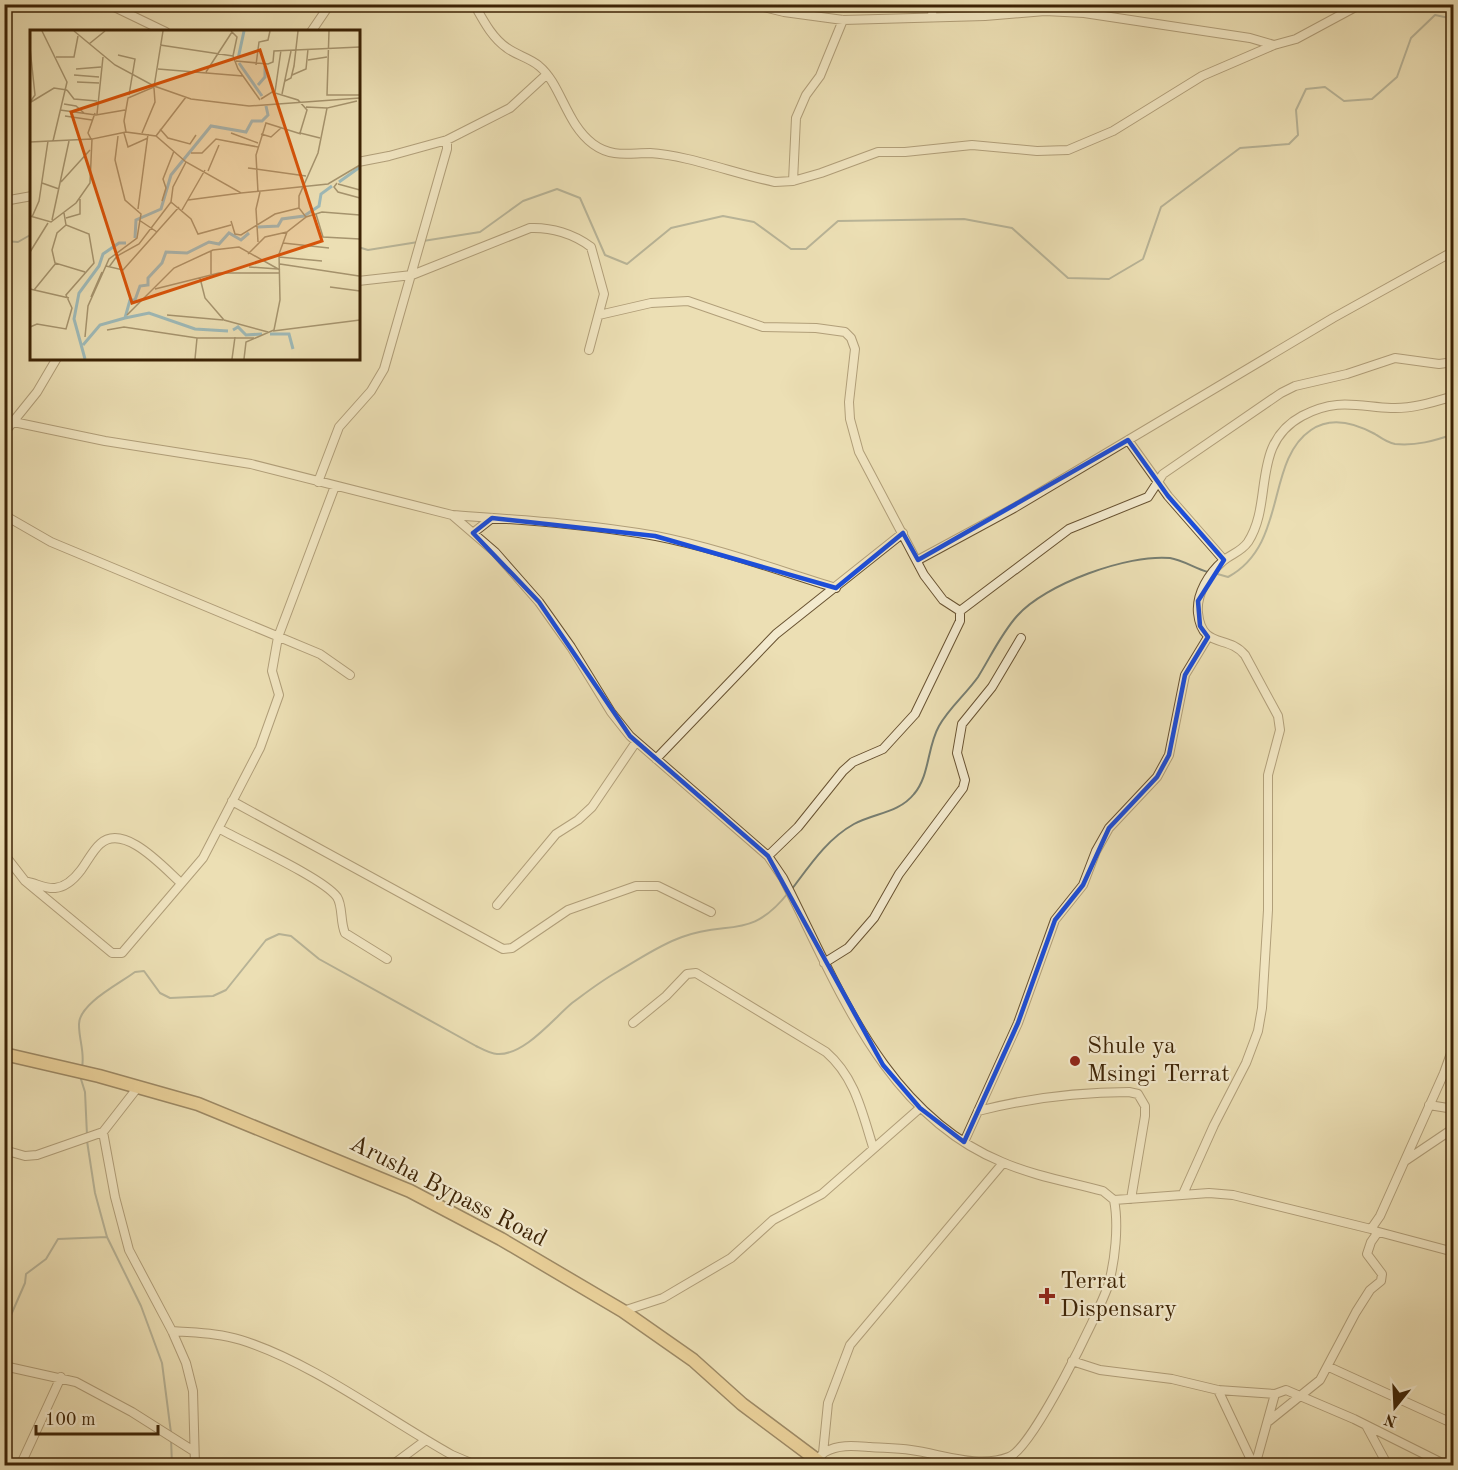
<svg xmlns="http://www.w3.org/2000/svg" width="1458" height="1470" viewBox="0 0 1458 1470" font-family="'Old Standard TT',serif">
	<style>
		.lines { fill: none; stroke-linecap: round; stroke-linejoin: round }
		.stream { stroke: #777e71; stroke-width: 2 }
		.minor-casing { stroke: #685231; stroke-width: 10 }
		.primary-casing { stroke: #3c2305; stroke-width: 15 }
		.minor { stroke: #f3eace; stroke-width: 8 }
		.primary { stroke: #e6c07a; stroke-width: 12 }
		.marked { fill: none; stroke: #1d4ed8; stroke-width: 4.5; stroke-linejoin: round }
		.poi-dot { fill: #8f2418; stroke: #f3eace; stroke-width: 2 }
		.labels { text-anchor: middle; dominant-baseline: central; stroke-width: 4.5; stroke-linejoin: round; paint-order: stroke }
		.poi-label { font-size: 24px; fill: #3c2305; stroke: #f3eace; text-anchor: start }
		.street-label { font-size: 24px; fill: #3c2305; stroke: #f3eace }
		.inset-river { fill: none; stroke: #9ebab9; stroke-width: 3 }
		.inset-road { fill: none; stroke: #a6946e; stroke-width: 1.5 }
		.view { fill: #d7540b; fill-opacity: 0.15; stroke: #d7540b; stroke-width: 3 }
		.inset-edge { fill: none; stroke: #3c2305; stroke-width: 3 }
	</style>
	<rect width="100%" height="100%" fill="#ecdfb4"/>
	<filter id="stains"><feTurbulence type="fractalNoise" baseFrequency=".00333" numOctaves="4"/><feColorMatrix values="0 0 0 0 .2 0 0 0 0 .09 0 0 0 0 .02 0 0 0 .5 -.17"/></filter>
	<radialGradient id="worn" r=".72"><stop offset=".6" stop-color="#630" stop-opacity="0"/><stop offset="1" stop-color="#630" stop-opacity=".3"/></radialGradient>
	<g class="lines">
		<!-- stream -->
		<path class="stream" d="M4,241L18,242L32,234
			M423,241L480,232L523,201L557,189L580,198L605,255L627,264L671,228L723,216L754,222L791,249H806L838,221L964,219L1012,228L1068,278L1109,279L1143,259L1161,207L1240,148L1289,144L1298,135L1296,110L1306,89L1325,87L1344,101L1372,99L1397,77L1411,38L1435,15L1454,19
			M358,247L368,250L418,242
			M1214,573L1228,577C1288,545 1265,461 1311,430C1331,416 1355,423 1375,434C1381,438 1388,443 1395,444C1416,446 1434,441 1454,434
			M792,889C810,865 827,839 854,824C874,813 899,813 914,794C930,775 927,747 939,726C949,708 966,694 978,677C991,656 1001,634 1017,616C1045,584 1128,554 1170,558C1183,560 1196,569 1208,572
			M82,1067C85,1053 79,1040 79,1025C78,1004 119,984 135,972L144,971L160,993L170,998L213,996L226,990L266,940L279,934L291,936L319,959L476,1046C482,1049 491,1054 497,1054C524,1056 554,1018 572,1003C587,992 601,981 617,972C638,960 659,945 682,937C729,920 751,940 788,893
			M80,1076L85,1092L87,1135
			M87,1141L95,1193L107,1237L141,1306L162,1363L171,1433
			M4,1331L25,1283L26,1274L46,1259L58,1239L107,1237
			M171,1438L172,1466"/>
		<!-- minor casing -->
		<g class="minor-casing">
			<path id="minor" d="M108,4L166,32
				M474,4C483,20 492,38 507,48C516,55 530,58 539,66C561,84 566,124 593,144C612,158 629,153 650,153C687,155 736,174 775,182L793,181L821,173L878,152H905L972,145L1037,151L1068,150L1113,131L1202,76L1274,45L1296,39L1361,4
				M751,4L784,12L843,20L985,16L1045,11L1084,13L1250,38L1274,45
				M932,16L933,4
				M311,32L330,4
				M358,162L389,156L447,140L510,108L546,75
				M793,181L796,118L806,95L820,76L843,20
				M4,201L32,196
				M358,281L412,275L530,228C551,227 574,234 591,247L604,294L589,350
				M599,315L651,303L688,301L763,327L816,328L845,332L851,338L855,349L849,402L850,419L859,452L924,575L943,600L960,611V621L915,714L883,749L853,762L843,771L798,827L768,856
				M4,420L105,441L251,464L452,515L495,552L539,602L571,647L611,712L630,736L768,856L783,878C838,985 883,1113 1002,1162C1034,1176 1070,1182 1103,1191L1114,1200C1119,1225 1115,1262 1108,1286C1098,1314 1033,1448 1009,1457C978,1469 942,1454 911,1450C897,1448 883,1448 870,1447C855,1446 839,1444 825,1452C820,1455 817,1461 813,1466
				M4,433L37,392L57,358
				M1128,440L1168,496L1224,560
				M318,482L339,427L371,391L384,369L447,149V140
				M4,515L51,542L320,654L350,675
				M452,515C520,520 589,524 656,536C717,548 777,570 836,588
				M473,533L492,518
				M918,560L1014,508L1333,318L1454,251
				M960,611L1069,529L1148,497L1163,474L1281,393L1295,386L1347,374L1395,358L1439,364L1454,362
				M656,759L776,634L903,533
				M232,801L503,949L512,948L568,910L636,886H658L711,912
				M220,829C245,843 323,878 337,897C343,906 340,922 345,933L387,959
				M4,854L25,881L112,953H122L203,858L260,748L279,695L272,671L278,637L335,486
				M28,882C37,884 47,889 55,888C66,887 75,878 81,870C87,862 93,850 100,844C124,822 164,868 181,883
				M497,905L556,834L578,820L592,807L636,742
				M824,963L848,948L874,918L899,874L963,788L965,780L957,753L962,724L992,687L1021,638
				M633,1023L666,996L687,974L696,973L826,1052C855,1077 862,1112 873,1147
				M138,1087L103,1132L115,1197L129,1250L172,1331L186,1363L193,1391L195,1466
				M1429,1105L1454,1109
				M978,1111C1029,1098 1077,1092 1129,1092L1138,1094L1145,1106V1116L1131,1199
				M964,1142L1018,1023L1055,920L1083,885L1096,851L1109,828L1157,777L1169,755L1185,675L1208,637
				M4,1150L25,1156L37,1155L103,1132
				M1405,1161L1454,1128
				M1183,1194L1214,1125L1246,1063L1258,1031L1262,1008L1268,910V775L1280,730L1278,716L1245,655C1228,634 1202,650 1198,613C1196,594 1209,573 1223,561C1231,554 1241,552 1248,542C1274,502 1250,444 1302,416C1336,398 1356,406 1391,408C1412,409 1434,402 1454,396
				M1114,1200L1209,1193L1233,1195L1371,1229L1380,1216L1444,1073L1454,1045
				M1375,1231L1454,1252
				M623,1311L663,1298L731,1258L773,1220L822,1194L920,1108
				M172,1331C196,1333 219,1333 241,1340C312,1362 387,1419 452,1455L478,1466
				M1072,1361L1100,1370L1172,1379L1218,1390L1275,1394L1286,1390L1354,1419L1448,1466
				M4,1366L76,1382L132,1412L192,1450
				M1329,1367L1454,1424
				M1218,1390L1254,1466
				M1269,1421L1320,1380L1356,1312L1370,1290L1381,1281L1382,1274L1367,1254L1371,1242L1378,1232
				M1367,1427L1388,1466
				M823,1453L828,1403L850,1345L1003,1163
				M20,1466L61,1377
				M391,1466L426,1440
				M1255,1466L1275,1394"/>
		</g>
		<!-- primary casing -->
		<g class="primary-casing">
			<path id="primary" d="M4,1054L99,1076L198,1104L410,1191L501,1239L623,1311L693,1360L742,1404L825,1466"/>
		</g>
		<!-- minor -->
		<use href="#minor" class="minor"/>
		<!-- primary -->
		<use href="#primary" class="primary"/>
	</g>
	<!-- marked area -->
	<path d="M0 0H1458V1470H0ZM1128,440L1168,496L1224,560L1198,601L1200,626L1208,637L1185,675L1169,755L1157,777L1109,828L1083,885L1055,920L1018,1023L964,1142L920,1108L883,1065L768,856L630,736L539,602L473,533L492,518L655,536L836,588L903,533L918,560Z" fill="#ecdfb4" fill-opacity=".55" fill-rule="evenodd"/>
	<path class="marked" d="M1128,440L1168,496L1224,560L1198,601L1200,626L1208,637L1185,675L1169,755L1157,777L1109,828L1083,885L1055,920L1018,1023L964,1142L920,1108L883,1065L768,856L630,736L539,602L473,533L492,518L655,536L836,588L903,533L918,560Z"/>
	<!-- markers -->
	<g class="poi-dot">
		<circle cx="1075" cy="1061" r="6"/>
		<path d="M1044 1287h6v6h6v6h-6v6h-6v-6h-6v-6h6z"/>
	</g>
	<g class="labels">
		<!-- poi labels -->
		<g class="poi-label">
			<text x="1087" y="1047">Shule ya<tspan x="1087" dy="28">Msingi Terrat</tspan></text>
			<text x="1060" y="1282">Terrat<tspan x="1060" dy="28">Dispensary</tspan></text>
		</g>
		<!-- street labels -->
		<g class="street-label">
			<text transform="translate(448 1192) rotate(27)">Arusha Bypass Road</text>
		</g>
	</g>
	<!-- overview -->
	<g transform="translate(30 30)">
		<rect width="330" height="330" fill="#ecdfb4"/>
		<path class="inset-river" d="M208,29L214,1M209,33L232,66M228,55L235,47V36M309,152L330,137M228,197L248,196L252,189L274,186L289,176L291,164L302,156M105,208L106,190L131,179L141,145L181,96L216,102L222,91H232L238,85L236,76M95,288L119,283L165,299L198,301M203,300L208,297L216,305L232,304M240,304H259L263,319M53,315L70,295L95,288L100,270H105L110,256L118,255V248L132,233L136,222L157,223L179,212L189,214L199,203L211,210L219,203M55,329L44,289L49,263L69,236L73,224L89,213H96"/>
		<path class="inset-road" d="M12,1L37,52L23,111M44,1L85,35L124,56L161,69L219,76L330,68M133,1L124,57L98,68L94,91L96,102L126,106L156,132L211,163L298,154L330,135M201,1L207,7L203,26L208,39L230,70M299,1L297,65H330M59,14L75,1M130,15L203,26M0,18L5,65L0,72M88,25L105,29L99,65M26,27H44L48,6M278,30L297,27M206,31L238,34L243,32L244,21L330,17M226,35L229,12L238,10L240,1M46,39L71,37M128,39L213,46M176,42L202,2M44,45L69,47M262,45L276,39L278,19M255,51L261,48L264,36L268,1M47,52L69,53M37,60L44,69L67,71M245,62L251,20M252,64L261,21M231,69L242,62L268,70L277,80L270,103L290,108M1,72L24,58L37,60M34,74L46,76L54,83M276,77L297,78M30,80L66,85L95,80M67,84L73,27M35,86L62,90M130,99L138,108L160,114L166,105M94,103L98,117L118,108M112,103L125,72L124,58M201,103L228,113M231,104L241,107L251,98M126,106L156,67M61,109L58,103L65,83M0,112L62,109M161,123H172L186,109L228,117M156,132L143,157L141,172L161,189L168,204L201,195M218,138L276,146M178,141L189,115M31,152L60,120M12,153L29,159M307,153L304,157L308,162L330,168M308,154L330,160M228,162L226,125L236,93L271,104M158,170L211,163M132,171L136,158L133,149L144,121M108,179L118,104M152,180L175,140M286,184L293,207L330,209M0,186L21,192L46,173L60,153L62,109L96,102M2,187L9,171L18,111M276,187L292,182L330,185M36,188L50,184V169M22,190L39,111M109,190L127,202M201,191L205,204L211,205L245,184L269,178M36,195L27,203L22,220L25,233L55,242M228,212L226,179L230,162M253,213L299,218M181,221V244M0,222L18,193M218,224L235,207L257,202M249,227L292,231M250,234L329,246M76,236L93,240L149,177M79,237L87,226L109,214L141,172M219,237L248,239M170,248L175,268L194,290L238,302M300,257L330,261M0,259L39,268M125,259L189,243H250M4,260L26,233M61,267L72,242M97,285L144,238L183,220L209,217L250,240M137,285L193,290M0,297L7,294L36,299L42,278L36,265L64,233L59,204L36,195L34,183M77,300L94,297L167,308H224M243,301L330,290M55,307L58,276L79,229L107,208L111,184L95,170L85,130L88,106M165,329L167,308M202,329L205,307M214,329L216,312L244,300L250,270L249,224L257,202L276,187L269,178V166L288,123L297,78L327,71"/>
		<path class="view" d="M230,20L292,211L102,273L41,82Z"/>
		<rect width="330" height="330" class="inset-edge"/>
	</g>
	<!-- margin -->
	<rect width="1458" height="1470" fill="none" stroke="#ecdfb4" stroke-width="24"/>
	<rect x="6" y="6" width="1446" height="1458" fill="none" stroke="#3c2305" stroke-width="3"/>
	<rect x="12" y="12" width="1434" height="1446" fill="none" stroke="#3c2305" stroke-width="1.5"/>
	<!-- north arrow -->
	<g transform="translate(1395 1407) rotate(198)" stroke="#f3eace" stroke-width="4.5" paint-order="stroke">
	<path d="M0-4.5L10 22L0 15L-10 22Z" fill="#3c2305"/>
	<text y="-9" font-size="16" font-weight="bold" text-anchor="middle" fill="#3c2305">N</text>
	</g>
	<!-- scale -->
	<path d="M36 1425v9h122v-9" fill="none" stroke="#3c2305" stroke-width="3"/>
	<text x="45" y="1425" font-size="18" fill="#3c2305" stroke="#f3eace" stroke-width="4.5" paint-order="stroke">100 m</text>
	<rect width="100%" height="100%" filter="url(#stains)"/>
	<rect width="100%" height="100%" fill="url(#worn)"/>
</svg>
